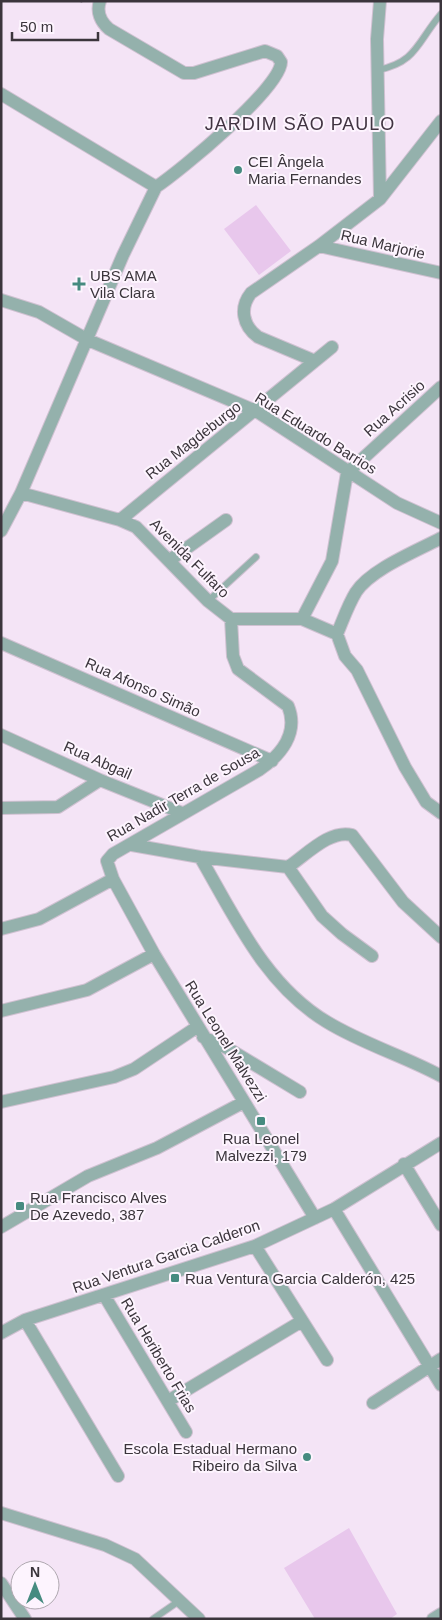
<svg xmlns="http://www.w3.org/2000/svg" width="442" height="1620" viewBox="0 0 442 1620" font-family="Arial,sans-serif">
	<style>
		.green { fill: #e8c7ec }
		.lines { fill: none; stroke-linecap: round; stroke-linejoin: round }
		.lane-casing { stroke: #cfc1d1; stroke-width: 8 }
		.street-casing { stroke: #cfc1d1; stroke-width: 14 }
		.path { stroke: #9e93a0; stroke-width: 2; stroke-dasharray: 2.5 4; stroke-linecap: butt }
		.lane { stroke: #94b1ac; stroke-width: 6 }
		.street { stroke: #94b1ac; stroke-width: 12 }
		.poi-dot { fill: #468b80; stroke: #fdf4fe; stroke-width: 2 }
		.labels { text-anchor: middle; dominant-baseline: central; stroke-width: 4; stroke-linejoin: round; paint-order: stroke }
		.poi-label { font-size: 15px; fill: #3b353c; stroke: #fdf4fe; text-anchor: start }
		.street-label { font-size: 15px; fill: #3b353c; stroke: #fdf4fe }
		.quarter-label { font-size: 18px; letter-spacing: 1px; fill: #413442; stroke: #fdf4fe }
	</style>
	<rect width="100%" height="100%" fill="#f4e4f6"/>
	<!-- green -->
	<path class="green" d="M256,205L291,251L259,275L224,229Z
		M349,1528L397,1614L390,1619H315L284,1568Z"/>
	<g class="lines">
		<!-- lane casing -->
		<g class="lane-casing">
			<path id="lane" d="M378,70C417,62 417,42 441,14
				M208,601L256,557
				M153,1619L179,1601"/>
		</g>
		<!-- street casing -->
		<g class="street-casing">
			<path id="street" d="M100,1C96,12 101,22 109,29L184,73H194L265,51L277,56L281,62C281,88 180,171 156,187
				M380,1L377,39L380,199
				M1,94L156,187
				M319,246L441,273
				M1,300L39,312L88,340L256,411L397,503L441,523
				M315,361L258,337C243,326 239,308 251,293L319,246L380,199L441,121
				M21,493L120,520L136,527L208,601L231,619H302L337,634L345,656L357,670L405,767L426,802L441,813
				M120,520L332,347
				M1,531L21,493L123,255L156,187
				M170,560L226,520
				M231,619L233,656L238,669L288,706C299,733 281,755 259,770L113,854L107,861L113,879L154,954L315,1218
				M302,619L332,561L347,473L441,387
				M337,634C343,620 348,605 356,592C371,569 417,551 441,538
				M1,643L272,761
				M1,735L100,780L182,813
				M1,808L58,807L100,780
				M132,845L200,857L288,867C306,855 330,829 352,835L403,902L441,937
				M200,857C235,917 265,985 327,1022C363,1044 404,1056 441,1076
				M288,867L322,916L342,934L372,956
				M1,929L39,919L113,879
				M1,1011L87,990L154,954
				M203,1037L227,1048L300,1092
				M1,1102L114,1077L134,1069L197,1027
				M404,1164L441,1225
				M334,1209L441,1385
				M1,1227L88,1176L157,1148L244,1102
				M255,1246L327,1360
				M104,1295L186,1432
				M25,1320L118,1476
				M1,1333L25,1320L255,1246L334,1209L441,1143
				M168,1401L302,1321
				M373,1403L441,1359
				M1,1513L105,1545L135,1559L199,1619
				M1,1583L25,1619
				M433,1619L441,1614"/>
		</g>
		<!-- path -->
		<path class="path" d="M80,1L86,3"/>
		<!-- lane -->
		<use href="#lane" class="lane"/>
		<!-- street -->
		<use href="#street" class="street"/>
	</g>
	<!-- markers -->
	<g class="poi-dot">
		<circle cx="238" cy="170" r="5"/>
		<path d="M76.5 276.5h5v5h5v5h-5v5h-5v-5h-5v-5h5z"/>
		<rect x="256" y="1116" width="10" height="10" rx="2.5"/>
		<rect x="15" y="1201" width="10" height="10" rx="2.5"/>
		<rect x="170" y="1273" width="10" height="10" rx="2.5"/>
		<circle cx="307" cy="1457" r="5"/>
	</g>
	<g class="labels">
		<!-- poi labels -->
		<g class="poi-label">
			<text x="248" y="161">CEI Ângela<tspan x="248" dy="17">Maria Fernandes</tspan></text>
			<text x="90" y="275">UBS AMA<tspan x="90" dy="17">Vila Clara</tspan></text>
			<text x="261" y="1138" text-anchor="middle">Rua Leonel<tspan x="261" dy="17">Malvezzi, 179</tspan></text>
			<text x="30" y="1197">Rua Francisco Alves<tspan x="30" dy="17">De Azevedo, 387</tspan></text>
			<text x="185" y="1278">Rua Ventura Garcia Calderón, 425</text>
			<text x="297" y="1448" text-anchor="end">Escola Estadual Hermano<tspan x="297" dy="17">Ribeiro da Silva</tspan></text>
		</g>
		<!-- street labels -->
		<g class="street-label">
			<text transform="translate(383 244) rotate(13)">Rua Marjorie</text>
			<text transform="translate(394 408) rotate(-42)">Rua Acrisio</text>
			<text transform="translate(316 433) rotate(32)">Rua Eduardo Barrios</text>
			<text transform="translate(193 440) rotate(-38)">Rua Magdeburgo</text>
			<text transform="translate(190 558) rotate(45)">Avenida Fulfaro</text>
			<text transform="translate(143 687) rotate(24)">Rua Afonso Simão</text>
			<text transform="translate(98 760) rotate(24)">Rua Abgail</text>
			<text transform="translate(183 794) rotate(-30)">Rua Nadir Terra de Sousa</text>
			<text transform="translate(226 1041) rotate(58)">Rua Leonel Malvezzi</text>
			<text transform="translate(166 1256) rotate(-19)">Rua Ventura Garcia Calderon</text>
			<text transform="translate(159 1355) rotate(59)">Rua Heriberto Frias</text>
		</g>
		<!-- quarter labels -->
		<g class="quarter-label">
			<text x="300" y="124">JARDIM SÃO PAULO</text>
		</g>
	</g>
	<!-- border -->
	<rect width="442" height="1620" fill="none" stroke="#3b353c" stroke-width="5"/>
	<!-- north arrow -->
	<g transform="translate(35 1585)"><circle r="24" fill="#fdf4fe" stroke="#afa8b0"/>
	<path d="M0-4L9 19L0 12L-9 19Z" fill="#468b80"/>
	<text y="-8" font-size="14" font-weight="bold" text-anchor="middle" fill="#3b353c">N</text>
	</g>
	<!-- scale -->
	<path d="M12 32v8h86v-8" fill="none" stroke="#3b353c" stroke-width="2.5"/>
	<text x="20" y="32" font-size="15" fill="#3b353c" stroke="#fdf4fe" stroke-width="4" paint-order="stroke">50 m</text>
</svg>
